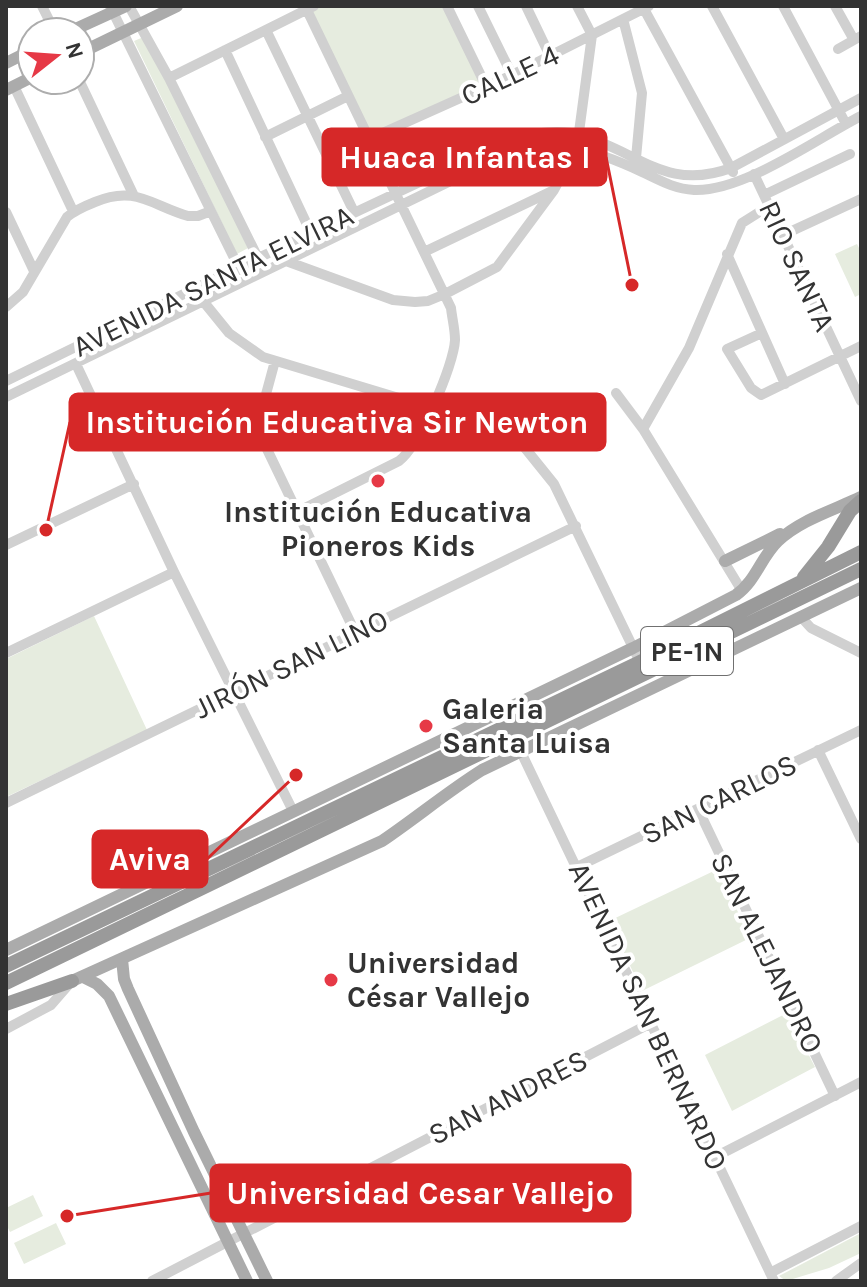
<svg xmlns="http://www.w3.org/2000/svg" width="867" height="1287" viewBox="0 0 867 1287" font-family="Karla,sans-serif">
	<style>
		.green { fill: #e6ecdf }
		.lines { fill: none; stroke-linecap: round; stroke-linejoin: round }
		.minor { stroke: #d0d0d0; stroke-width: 10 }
		.major { stroke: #ababab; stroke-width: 12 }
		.highway { stroke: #9a9a9a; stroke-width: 14 }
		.poi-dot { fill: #e63946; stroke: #fff; stroke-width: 3 }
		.labels { text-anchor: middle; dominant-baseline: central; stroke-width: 8; stroke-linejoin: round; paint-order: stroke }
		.shield { fill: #fff; stroke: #707070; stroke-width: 2 }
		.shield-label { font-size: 28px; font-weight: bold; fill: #333 }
		.street-label { font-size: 30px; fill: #333; stroke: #fff }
		.poi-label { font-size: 30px; font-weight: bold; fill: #333; stroke: #fff; text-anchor: start }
		.leader { fill: none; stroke: #d62828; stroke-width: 3 }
		.callout-dot { fill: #d62828; stroke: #fff; stroke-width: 3 }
		.callout { fill: #d62828; stroke: #d62828; stroke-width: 3 }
		.callout-label { font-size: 32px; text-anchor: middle; font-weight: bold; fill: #fff }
	</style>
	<rect width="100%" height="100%" fill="#fff"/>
	<!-- green -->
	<path class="green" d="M319,6H445L483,83L372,136L310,11Z
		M146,36L248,248L237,254L134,41Z
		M857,244L861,252V294L855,297L835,254Z
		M94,616L147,730L6,797V659Z
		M718,869L750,938L642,991L609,921Z
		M787,1013L815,1067L732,1111L705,1055Z
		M33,1195L43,1216L10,1232L6,1224V1208Z
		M56,1223L66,1244L24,1264L14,1243Z
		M861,1233V1253L829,1268L786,1281L779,1276Z"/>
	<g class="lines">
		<!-- minor -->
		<path class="minor" d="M42,6L55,32
			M110,6L240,270
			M129,6L169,78L260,262
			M447,6L486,86
			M478,6L512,75
			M526,6L550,56
			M712,6L784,139
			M783,6L846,124
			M835,6L854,40
			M644,9L733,172
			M623,19L642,93L636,158
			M266,30L354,212
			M838,49L861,36
			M225,50L311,233
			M169,78L314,6
			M79,80L134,196
			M14,86L73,211
			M265,137L348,96
			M369,139L512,75L649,6
			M754,174L861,401
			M764,195L850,154
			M6,212L34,271
			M783,235L861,199
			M424,252L552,191
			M727,254L785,384
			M286,261L393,300L415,302L428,301L445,294L497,267L554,190L577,147L592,35L577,6
			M203,301L229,333L263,357L498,428L525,448L554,484L640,662
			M6,307L23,292L67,217C75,210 85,206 95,202C135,185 151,205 188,216H198L211,211
			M762,333L727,349L751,388L761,395L861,346
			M275,361L262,409L264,443L355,632
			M76,364L174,572L293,811
			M6,381L239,267L513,138C534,133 559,129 580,135C638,151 666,192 731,168L861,98
			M616,393L643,429L742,591
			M6,397L500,157C557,139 589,147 642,172C659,180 674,189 694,190C743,192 816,139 861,116
			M643,429L689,348L742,223L769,206
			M297,512L399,461C419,446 454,365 455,340C455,329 452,318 451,308L305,6
			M6,545L134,484
			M801,617L811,628L861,653
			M6,653L174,572
			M818,750L861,839
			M521,752L774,1281
			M6,803L576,526
			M699,811L835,1096
			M577,867L861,730
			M6,1029L51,1005L71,982
			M715,1157L861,1082
			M770,1273L861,1226
			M152,1281L651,1023
			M836,1281L861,1263"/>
		<!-- major -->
		<path class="major" d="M69,32L126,6
			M80,53L177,6
			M6,63L32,50
			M6,90L32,77
			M725,561L780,534
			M6,950L633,648L736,595C756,581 761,557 778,541C800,520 834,510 861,497
			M122,959L124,979L128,989L194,1132L267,1281
			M83,977L97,984L109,996L247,1281
			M72,981L382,841C416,818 447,792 482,770L861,588"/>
		<!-- highway -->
		<path class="highway" d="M804,577L828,547L850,511L861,501
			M6,966L640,662L861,552
			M6,983L861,569
			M6,1004L72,981"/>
	</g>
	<!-- markers -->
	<g class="poi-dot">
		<circle cx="378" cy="481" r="8"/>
		<circle cx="426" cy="726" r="8"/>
		<circle cx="331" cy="980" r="8"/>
	</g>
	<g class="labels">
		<!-- shield labels -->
		<rect class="shield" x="641" y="627" width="92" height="48" rx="6"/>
		<g class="shield-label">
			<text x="687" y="651">PE-1N</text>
		</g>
		<!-- street labels -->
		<g class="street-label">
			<text transform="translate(510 75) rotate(-25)">CALLE 4</text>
			<text transform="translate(797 266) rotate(65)">RIO SANTA</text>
			<text transform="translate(213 281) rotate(-26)">AVENIDA SANTA ELVIRA</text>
			<text transform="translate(291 664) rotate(-26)">JIRÓN SAN LINO</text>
			<text transform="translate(719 799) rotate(-26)">SAN CARLOS</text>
			<text transform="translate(767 953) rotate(64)">SAN ALEJANDRO</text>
			<text transform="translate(648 1016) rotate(65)">AVENIDA SAN BERNARDO</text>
			<text transform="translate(508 1097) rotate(-27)">SAN ANDRES</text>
		</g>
		<!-- poi labels -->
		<g class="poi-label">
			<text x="378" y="512" text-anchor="middle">Institución Educativa<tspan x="378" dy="34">Pioneros Kids</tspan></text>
			<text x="442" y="709">Galeria<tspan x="442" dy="34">Santa Luisa</tspan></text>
			<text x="347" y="963">Universidad<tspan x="347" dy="34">César Vallejo</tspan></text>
		</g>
	</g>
	<!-- callouts -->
	<path class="leader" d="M632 285L606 157M46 530L70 422M296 775L207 859M67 1216L211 1193"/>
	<g class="callout-dot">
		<circle cx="632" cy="285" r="8"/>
		<circle cx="46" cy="530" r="8"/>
		<circle cx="296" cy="775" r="8"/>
		<circle cx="67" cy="1216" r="8"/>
	</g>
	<g class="callout">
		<rect x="323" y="129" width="283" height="56" rx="8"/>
		<rect x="70" y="394" width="535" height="56" rx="8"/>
		<rect x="93" y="831" width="114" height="56" rx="8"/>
		<rect x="211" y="1165" width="419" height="56" rx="8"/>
	</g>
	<g class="callout-label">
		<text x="465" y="168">Huaca Infantas I</text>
		<text x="337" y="433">Institución Educativa Sir Newton</text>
		<text x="150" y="870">Aviva</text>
		<text x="420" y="1204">Universidad Cesar Vallejo</text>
	</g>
	<!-- border -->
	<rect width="867" height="1287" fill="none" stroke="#333333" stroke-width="16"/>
	<!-- north arrow -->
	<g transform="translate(56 56) rotate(73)"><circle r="38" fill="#ffffff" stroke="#adadad" stroke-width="2"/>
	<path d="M0-6L14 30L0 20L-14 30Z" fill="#e63946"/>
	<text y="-12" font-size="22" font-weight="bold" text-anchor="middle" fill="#333333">N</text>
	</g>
</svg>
